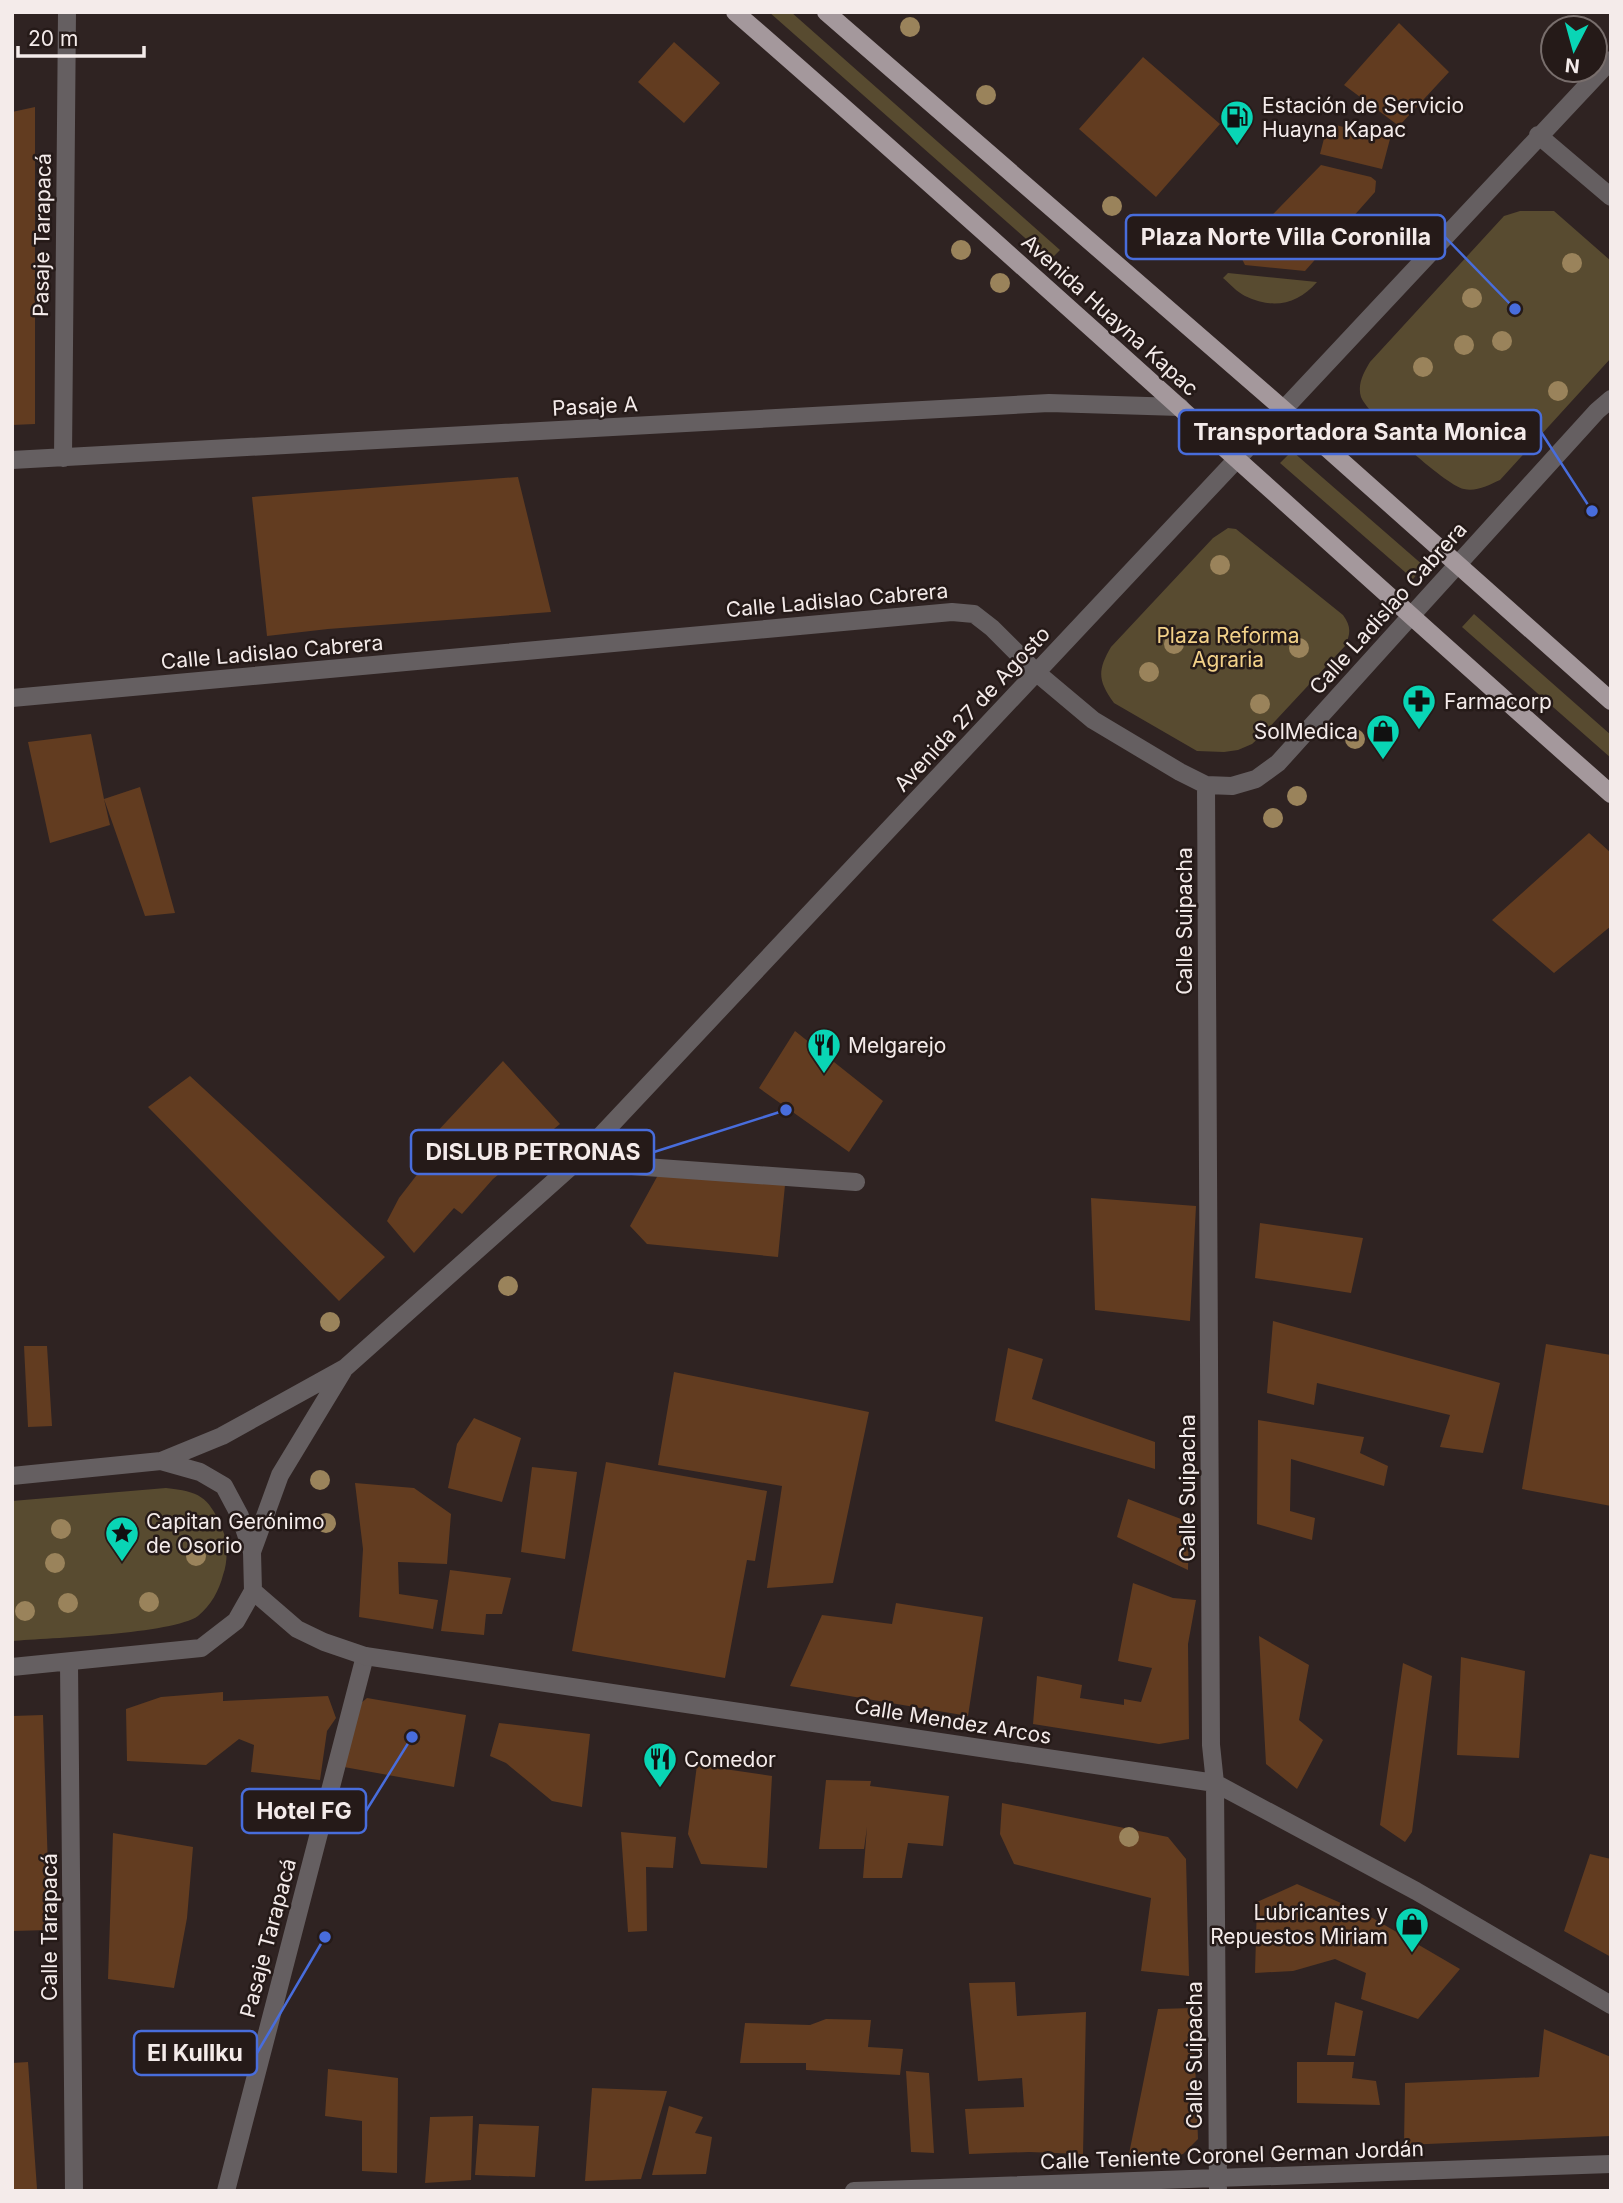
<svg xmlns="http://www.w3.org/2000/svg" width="1623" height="2203" viewBox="0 0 1623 2203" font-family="Inter,sans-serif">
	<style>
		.green { fill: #584b30 }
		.building { fill: #623c20 }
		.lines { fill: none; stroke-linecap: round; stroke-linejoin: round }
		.service { stroke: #655f61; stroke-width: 18 }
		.minor { stroke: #655f61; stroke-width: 18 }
		.tertiary { stroke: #655f61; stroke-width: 18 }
		.primary { stroke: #a4989c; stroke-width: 18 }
		.tree { fill: #9a835b }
		.labels { text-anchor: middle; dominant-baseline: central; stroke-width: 5; stroke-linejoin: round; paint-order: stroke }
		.poi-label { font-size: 21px; fill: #f4ebea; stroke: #251a18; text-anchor: start }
		.street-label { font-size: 21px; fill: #f4ebea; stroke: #251a18 }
		.park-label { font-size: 21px; fill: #f2d189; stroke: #251a18 }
		.leader { fill: none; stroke: #486ddc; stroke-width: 2.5 }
		.callout-dot { fill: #486ddc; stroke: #251a18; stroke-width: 2.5 }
		.callout { fill: #251a18; stroke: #486ddc; stroke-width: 2.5 }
		.callout-label { font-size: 23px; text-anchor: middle; font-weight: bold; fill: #f4ebea }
	</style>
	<rect width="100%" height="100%" fill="#2f2322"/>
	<!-- green -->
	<path class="green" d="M769,12H791L1060,250L1050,260Z
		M1520,211H1554L1611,261V358L1500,480C1489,485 1476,492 1464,489C1445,485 1368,415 1361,397C1357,384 1364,372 1370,362L1504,216Z
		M1228,273L1317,282C1298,304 1273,310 1245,296C1237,292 1230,284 1223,278Z
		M1292,451L1424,566L1413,579L1280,463Z
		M1228,528L1236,529L1343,615C1351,626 1351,633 1345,646L1262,735L1252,744L1238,750L1224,752L1197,751L1114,703C1098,681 1097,671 1111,647L1213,538Z
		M1474,614L1611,735V758L1462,627Z
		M166,1488C200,1492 208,1496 222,1528C228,1542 228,1561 223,1575C219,1591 211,1605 198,1616C173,1634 49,1638 12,1641V1501Z"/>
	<!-- building -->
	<path class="building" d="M1399,23L1449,72L1399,126L1344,85Z
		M674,42L720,83L684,123L638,82Z
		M1143,57L1220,124L1156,197L1079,129Z
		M35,107V424L12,425V112Z
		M1328,123L1390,139L1382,169L1320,154Z
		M1321,165L1371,177L1376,181L1375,192L1305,271L1245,265L1241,257L1242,246Z
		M518,477L551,612L328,629L267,636L252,497Z
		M91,734L104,799L140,787L175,913L145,916L104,799L110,825L50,843L28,742Z
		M1589,833L1611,853V926L1554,973L1492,920Z
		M795,1031L883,1101L849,1152L759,1088Z
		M503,1061L560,1124L493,1179L462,1214L454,1208L414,1253L387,1221L399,1198L416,1176L434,1135Z
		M190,1076L385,1257L339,1301L148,1107Z
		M658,1175L785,1185L778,1257L647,1244L630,1226Z
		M1091,1198L1196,1206L1190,1321L1095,1310Z
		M1260,1223L1363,1238L1351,1293L1255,1278Z
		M1273,1321L1500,1383L1483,1453L1440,1447L1450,1415L1317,1383L1314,1405L1267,1393Z
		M1546,1344L1611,1355V1506L1522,1489Z
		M24,1346H47L52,1426L28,1427Z
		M1008,1348L1043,1359L1032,1399L1155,1442V1469L995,1421Z
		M674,1372L869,1412L833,1583L767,1588L782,1486L658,1465Z
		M474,1418L521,1438L502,1502L448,1488L457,1444Z
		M1258,1420L1364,1437L1360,1453L1388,1466L1384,1486L1291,1459L1290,1511L1315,1518L1312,1540L1257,1524Z
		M606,1462L767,1491L755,1561L747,1560L725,1678L572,1651Z
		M532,1467L577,1472L565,1559L521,1552Z
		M355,1483L414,1488L451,1514L447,1564L398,1562L399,1594L438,1600L433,1629L359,1617L363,1549Z
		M1128,1499L1189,1522L1188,1570L1117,1537Z
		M450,1570L511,1578L502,1614H486L484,1635L441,1631Z
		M1133,1583L1173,1598L1196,1600L1188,1644L1189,1739L1159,1744L1033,1724L1037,1676L1082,1685L1080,1698L1124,1705V1699L1141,1702L1152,1668L1118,1661Z
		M896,1603L983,1617L968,1716L790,1686L822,1615L892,1624Z
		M1259,1636L1309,1665L1299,1720L1323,1740L1297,1789L1266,1764Z
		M1461,1657L1525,1671L1519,1758L1457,1755Z
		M1403,1663L1432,1676L1412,1832L1405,1842L1380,1825Z
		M223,1692V1701L328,1696L336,1718L327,1731L320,1780L251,1772L254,1745L239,1739L206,1765L127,1761L126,1709L161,1697Z
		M367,1698L466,1715L454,1787L344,1767L355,1708Z
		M43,1715L50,1930L12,1931V1716Z
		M499,1723L590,1734L582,1807L552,1801L506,1763L490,1756Z
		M697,1765L772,1776L767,1868L701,1864L688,1834Z
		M826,1780L871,1781L870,1786L949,1796L943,1846L908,1843L902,1878H863L867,1827L864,1849H819Z
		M1002,1803L1168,1837L1186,1859L1189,1976L1141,1971L1151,1898L1014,1864L1000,1834Z
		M621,1832L676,1837L673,1868L646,1867L647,1931L628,1932Z
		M113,1833L193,1847L187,1918L174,1988L108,1979Z
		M1590,1854L1611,1859V1957L1564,1931Z
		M1297,1884L1364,1913L1460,1969L1418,2019L1361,1999L1366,1973L1335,1959L1293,1971L1255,1973L1257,1902Z
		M1015,1982L1017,2016L1086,2012L1083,2154L1029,2152L969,2154L965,2109L1024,2107L1022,2078L978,2081L969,1983Z
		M1335,2002L1363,2011L1355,2056L1327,2055Z
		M1193,2008L1198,2139L1183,2154L1158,2163L1128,2159L1158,2009Z
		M826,2019L871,2020L868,2047L903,2049L900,2075L806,2070V2063H740L745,2023L810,2025Z
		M1544,2029L1611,2057V2136L1404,2145L1405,2083L1539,2077Z
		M28,2062L37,2189L12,2191V2063Z
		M1297,2062H1354L1352,2078L1376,2081L1380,2105L1297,2103Z
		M328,2069L398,2078L397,2173L362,2171V2121L325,2116Z
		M906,2071L929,2073L934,2153L911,2152Z
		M592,2088L667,2091L641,2179L585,2181Z
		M669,2106L703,2117L695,2133L712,2137L706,2174L652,2175Z
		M473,2116L471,2180L425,2183L430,2117Z
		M479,2124L539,2126L535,2177L475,2175Z"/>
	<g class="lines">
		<!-- service -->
		<path class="service" d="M576,1162L856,1182
			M226,2191L365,1656"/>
		<!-- minor -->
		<path class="minor" d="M63,458L67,12
			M12,460L1049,403L1180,407
			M12,698L952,612L974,614L992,628L1037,673L1093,720L1180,772L1206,785L1232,786L1256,779L1278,763L1410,617
			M1206,785L1211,1745L1215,1783L1218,2191
			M12,1476L161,1461L222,1436L345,1368L576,1162L1237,459
			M252,1552L280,1475L343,1371
			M253,1591L297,1629L324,1642L365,1656L1215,1783L1416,1891L1611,2005
			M69,1663L74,2191
			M12,1667L201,1648L236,1621L253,1591L252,1552L240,1516L224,1486L200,1472L161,1461
			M854,2191L1611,2164"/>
		<!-- tertiary -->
		<path class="tertiary" d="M1538,135L1611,197
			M1237,459L1611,60
			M1410,617L1597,411L1611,399"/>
		<!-- primary -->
		<path class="primary" d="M735,12C1030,269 1318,535 1611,794
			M826,12L1283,409L1611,701"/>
	</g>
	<!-- trees -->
	<g class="tree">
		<circle cx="910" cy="27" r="10"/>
		<circle cx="986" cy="95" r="10"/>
		<circle cx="1112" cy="206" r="10"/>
		<circle cx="961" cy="250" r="10"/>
		<circle cx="1572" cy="263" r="10"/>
		<circle cx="1000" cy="283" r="10"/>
		<circle cx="1472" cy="298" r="10"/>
		<circle cx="1502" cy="341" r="10"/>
		<circle cx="1464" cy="345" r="10"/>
		<circle cx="1423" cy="367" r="10"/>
		<circle cx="1558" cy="391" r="10"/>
		<circle cx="1220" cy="565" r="10"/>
		<circle cx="1174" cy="644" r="10"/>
		<circle cx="1299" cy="648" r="10"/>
		<circle cx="1149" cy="672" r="10"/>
		<circle cx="1260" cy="704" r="10"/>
		<circle cx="1355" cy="739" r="10"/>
		<circle cx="1297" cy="796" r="10"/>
		<circle cx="1273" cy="818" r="10"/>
		<circle cx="508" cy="1286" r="10"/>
		<circle cx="330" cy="1322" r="10"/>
		<circle cx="320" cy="1480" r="10"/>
		<circle cx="326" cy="1523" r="10"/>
		<circle cx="61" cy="1529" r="10"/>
		<circle cx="196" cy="1556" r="10"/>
		<circle cx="55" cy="1563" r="10"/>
		<circle cx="149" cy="1602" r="10"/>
		<circle cx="68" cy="1603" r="10"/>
		<circle cx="25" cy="1611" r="10"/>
		<circle cx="1129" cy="1837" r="10"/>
	</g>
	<!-- icons -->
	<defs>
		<g id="fuel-pin" transform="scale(1.75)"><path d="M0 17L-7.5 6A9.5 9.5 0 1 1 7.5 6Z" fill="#09d5b5" stroke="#251a18"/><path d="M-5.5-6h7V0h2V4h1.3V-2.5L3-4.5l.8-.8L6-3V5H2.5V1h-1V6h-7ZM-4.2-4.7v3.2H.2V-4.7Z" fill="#111"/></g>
		<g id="pharmacy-pin" transform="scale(1.75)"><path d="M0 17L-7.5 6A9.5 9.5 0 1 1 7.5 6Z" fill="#09d5b5" stroke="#251a18"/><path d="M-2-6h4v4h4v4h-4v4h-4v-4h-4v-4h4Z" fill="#111"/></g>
		<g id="shop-pin" transform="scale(1.75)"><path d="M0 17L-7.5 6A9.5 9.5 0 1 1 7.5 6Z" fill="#09d5b5" stroke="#251a18"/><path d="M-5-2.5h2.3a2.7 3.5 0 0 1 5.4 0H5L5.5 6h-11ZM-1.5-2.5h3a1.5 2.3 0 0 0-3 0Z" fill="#111"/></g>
		<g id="restaurant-pin" transform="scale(1.75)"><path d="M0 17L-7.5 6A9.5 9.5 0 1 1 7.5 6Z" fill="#09d5b5" stroke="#251a18"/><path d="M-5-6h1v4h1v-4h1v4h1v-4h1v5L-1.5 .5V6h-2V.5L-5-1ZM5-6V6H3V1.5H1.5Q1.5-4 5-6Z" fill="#111"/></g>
		<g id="sight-pin" transform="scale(1.75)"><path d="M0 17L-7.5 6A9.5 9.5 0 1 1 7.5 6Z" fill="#09d5b5" stroke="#251a18"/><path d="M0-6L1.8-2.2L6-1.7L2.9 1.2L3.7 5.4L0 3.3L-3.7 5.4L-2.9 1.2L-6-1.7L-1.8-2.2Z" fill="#111"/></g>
	</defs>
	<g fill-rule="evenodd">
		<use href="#fuel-pin" x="1237" y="117"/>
		<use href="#pharmacy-pin" x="1419" y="701"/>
		<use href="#shop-pin" x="1383" y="731"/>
		<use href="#restaurant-pin" x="824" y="1045"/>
		<use href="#sight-pin" x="122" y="1533"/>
		<use href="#restaurant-pin" x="660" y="1759"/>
		<use href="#shop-pin" x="1412" y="1924"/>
	</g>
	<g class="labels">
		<!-- poi labels -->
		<g class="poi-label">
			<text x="1262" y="105">Estación de Servicio<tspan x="1262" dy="24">Huayna Kapac</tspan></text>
			<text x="1444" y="701">Farmacorp</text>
			<text x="1358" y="731" text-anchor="end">SolMedica</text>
			<text x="848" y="1045">Melgarejo</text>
			<text x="146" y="1521">Capitan Gerónimo<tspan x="146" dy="24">de Osorio</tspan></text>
			<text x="684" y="1759">Comedor</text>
			<text x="1388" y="1912" text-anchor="end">Lubricantes y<tspan x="1388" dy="24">Repuestos Miriam</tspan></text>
		</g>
		<!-- street labels -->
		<g class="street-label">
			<text transform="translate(42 235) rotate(-89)">Pasaje Tarapacá</text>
			<text transform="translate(1110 315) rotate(42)">Avenida Huayna Kapac</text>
			<text transform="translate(595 406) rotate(-3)">Pasaje A</text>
			<text transform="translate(837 600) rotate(-5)">Calle Ladislao Cabrera</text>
			<text transform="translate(1388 608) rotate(-48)">Calle Ladislao Cabrera</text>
			<text transform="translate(272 652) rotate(-5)">Calle Ladislao Cabrera</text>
			<text transform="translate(972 709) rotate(-47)">Avenida 27 de Agosto</text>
			<text transform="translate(1184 921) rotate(-90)">Calle Suipacha</text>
			<text transform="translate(1187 1488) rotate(-90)">Calle Suipacha</text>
			<text transform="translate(953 1721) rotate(9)">Calle Mendez Arcos</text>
			<text transform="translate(49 1927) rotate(-90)">Calle Tarapacá</text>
			<text transform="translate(268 1938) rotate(-75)">Pasaje Tarapacá</text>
			<text transform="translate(1194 2055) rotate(-90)">Calle Suipacha</text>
			<text transform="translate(1232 2155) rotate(-2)">Calle Teniente Coronel German Jordán</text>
		</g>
		<!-- park labels -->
		<g class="park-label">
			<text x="1228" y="635">Plaza Reforma<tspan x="1228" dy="24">Agraria</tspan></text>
		</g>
	</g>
	<!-- callouts -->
	<path class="leader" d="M1515 309L1445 237M1592 511L1541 432M786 1110L654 1152M412 1737L366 1811M325 1937L257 2053"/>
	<g class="callout-dot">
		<circle cx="1515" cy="309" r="7"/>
		<circle cx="1592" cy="511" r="7"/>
		<circle cx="786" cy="1110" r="7"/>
		<circle cx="412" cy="1737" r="7"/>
		<circle cx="325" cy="1937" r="7"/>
	</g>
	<g class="callout">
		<rect x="1126" y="215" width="319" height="44" rx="7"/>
		<rect x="1179" y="410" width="362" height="44" rx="7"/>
		<rect x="411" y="1130" width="243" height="44" rx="7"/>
		<rect x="242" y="1789" width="124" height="44" rx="7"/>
		<rect x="134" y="2031" width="123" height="44" rx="7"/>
	</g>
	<g class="callout-label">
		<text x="1286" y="245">Plaza Norte Villa Coronilla</text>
		<text x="1360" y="440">Transportadora Santa Monica</text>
		<text x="533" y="1160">DISLUB PETRONAS</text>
		<text x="304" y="1819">Hotel FG</text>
		<text x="195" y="2061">El Kullku</text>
	</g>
	<!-- border -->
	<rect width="1623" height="2203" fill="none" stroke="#f4ebea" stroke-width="28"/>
	<!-- north arrow -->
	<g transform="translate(1574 49) rotate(186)"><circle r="33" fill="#251a18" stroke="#786e6c" stroke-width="2"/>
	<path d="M0-5L12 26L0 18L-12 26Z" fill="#09d5b5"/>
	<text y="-10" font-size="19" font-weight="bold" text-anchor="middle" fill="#f4ebea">N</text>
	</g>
	<!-- scale -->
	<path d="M18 46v10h126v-10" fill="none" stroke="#f4ebea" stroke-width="3.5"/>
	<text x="28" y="46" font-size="21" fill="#f4ebea" stroke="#251a18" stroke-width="5" paint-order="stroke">20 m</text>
</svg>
